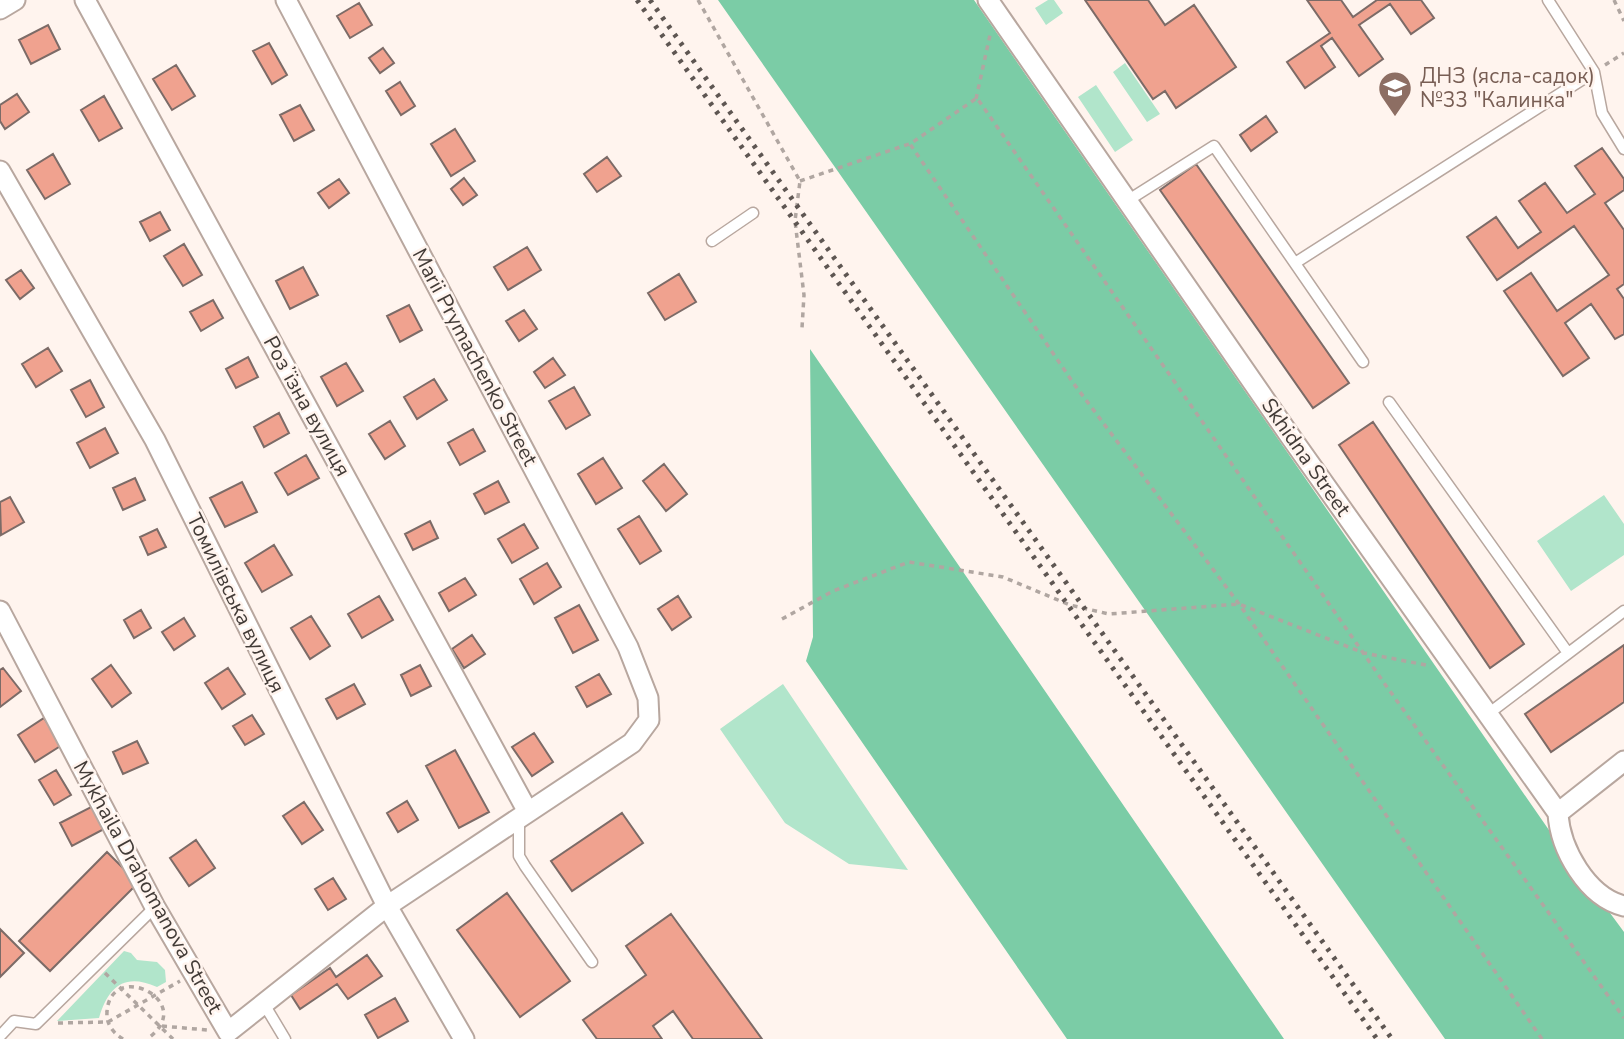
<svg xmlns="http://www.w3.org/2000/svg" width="1624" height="1039" viewBox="0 0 1624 1039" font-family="'Nunito Sans',sans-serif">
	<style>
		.green { fill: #b1e5cb }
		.forest { fill: #7bcca6 }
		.building { fill: #f0a28f; stroke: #7c6b67; stroke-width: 2 }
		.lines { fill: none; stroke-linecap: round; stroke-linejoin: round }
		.service-casing { stroke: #b8a79f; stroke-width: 13 }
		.minor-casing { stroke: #b8a79f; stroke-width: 23 }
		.path { stroke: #b0a6a1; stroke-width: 3.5; stroke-dasharray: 5 5; stroke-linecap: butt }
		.service { stroke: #fff; stroke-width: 10 }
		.minor { stroke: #fff; stroke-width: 19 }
		.rail { stroke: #5e5652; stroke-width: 5; stroke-dasharray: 3.5 7; stroke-linecap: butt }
		.labels { text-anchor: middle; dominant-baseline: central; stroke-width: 5; stroke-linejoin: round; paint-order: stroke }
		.education-label { font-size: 21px; fill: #785e54; stroke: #fff4ee; text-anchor: start }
		.street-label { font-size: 21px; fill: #423b37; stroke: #fff4ee }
	</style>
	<rect width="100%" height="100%" fill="#fff4ee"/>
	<!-- green -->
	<path class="green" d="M1048,0H1054L1063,13L1046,25L1035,8Z
		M1125,63L1160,114L1147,122L1113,72Z
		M1096,85L1133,140L1115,152L1078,97Z
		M1604,495L1624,524V555L1571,591L1537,541Z
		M783,684L908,870L849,864L785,823L720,729Z
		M124,951L131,953L137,960L157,962L165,970L166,982L157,987C124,972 108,987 99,1018L57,1021Z"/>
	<!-- forest -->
	<path class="forest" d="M718,0H974L1551,833L1624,932V1039H1445Z
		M810,349L1284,1039H1067L806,661L813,637Z"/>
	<!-- building -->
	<path class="building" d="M1085,0H1148L1165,25L1194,5L1236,67L1176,108L1165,91L1153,99Z
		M1307,0H1341L1353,17L1377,0H1421L1434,18L1411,34L1390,4L1359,25L1383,59L1359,76L1332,38L1321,46L1335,67L1305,88L1287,62L1330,33Z
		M359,3L372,25L350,38L337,16Z
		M48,25L60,49L31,64L19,40Z
		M269,43L287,75L272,84L253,51Z
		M383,48L394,63L380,73L369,58Z
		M176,65L195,96L172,110L153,79Z
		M400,82L415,106L401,115L386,91Z
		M17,94L29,112L5,129L0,121V105Z
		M104,96L122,128L99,141L81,110Z
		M300,105L314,130L294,141L280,115Z
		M1266,116L1277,132L1251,151L1240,135Z
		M455,129L475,161L451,176L431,144Z
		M1602,148L1624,179V190L1605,203L1624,230V284L1617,289L1624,299V334L1615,339L1591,304L1565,323L1589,358L1563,376L1504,291L1531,273L1557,311L1609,275L1574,226L1497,280L1467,237L1496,217L1518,248L1541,232L1519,201L1545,183L1567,213L1595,194L1575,166Z
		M53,154L70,184L45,199L27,170Z
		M607,157L621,176L597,192L584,174Z
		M1196,164L1349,383L1313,408L1160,190Z
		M464,178L477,195L463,205L451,189Z
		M339,179L349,193L329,208L318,193Z
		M160,212L170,230L150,241L140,222Z
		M184,244L202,275L183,286L164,256Z
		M527,247L541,270L508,290L494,267Z
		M303,267L318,295L290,309L276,281Z
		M21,270L34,288L20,299L6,280Z
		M679,274L696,302L665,320L648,293Z
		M213,300L223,318L201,331L190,312Z
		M409,305L422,330L400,342L387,316Z
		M524,310L537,329L519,341L506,321Z
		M48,348L62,371L36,387L22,364Z
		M248,357L258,377L236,388L226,369Z
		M553,358L565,375L545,388L534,372Z
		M346,363L363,391L337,406L321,377Z
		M434,379L447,400L417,419L404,397Z
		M90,380L104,407L86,417L71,390Z
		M574,387L590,415L566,429L549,401Z
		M279,413L289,433L264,447L254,427Z
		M390,421L405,446L385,459L369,434Z
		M1373,422L1524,644L1490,668L1339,445Z
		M105,428L118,453L90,468L77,443Z
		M473,429L485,451L460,465L448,443Z
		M306,455L319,478L288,495L275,473Z
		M603,458L622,488L596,504L578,474Z
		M664,464L687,494L666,511L643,481Z
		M135,478L145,500L123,510L113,488Z
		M498,481L509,502L485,514L474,494Z
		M242,482L257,512L225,527L210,498Z
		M10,497L24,522L1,535L0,502Z
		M639,516L661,551L640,564L618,529Z
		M430,521L438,538L413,550L405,534Z
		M524,524L538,548L512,563L498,539Z
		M157,529L166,547L148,555L140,537Z
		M274,545L292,575L262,592L245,563Z
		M547,563L561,587L534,604L520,579Z
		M465,578L476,595L449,611L439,593Z
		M379,596L393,620L362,638L348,614Z
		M678,596L691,617L672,630L658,609Z
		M579,605L598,640L573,653L555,618Z
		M141,610L151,628L134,638L124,620Z
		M311,616L330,646L310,659L291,628Z
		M184,618L195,636L174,650L162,632Z
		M472,635L485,654L464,668L452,649Z
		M1624,645V702L1551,752L1525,714Z
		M111,665L131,693L112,707L92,679Z
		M420,665L431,686L411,696L401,675Z
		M3,668L21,691L0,707V670Z
		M228,668L245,694L222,709L205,683Z
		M599,674L611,694L587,707L576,687Z
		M354,684L365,704L337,719L326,699Z
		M252,715L264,734L245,745L233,726Z
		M44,718L62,745L35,762L18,735Z
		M534,733L553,762L532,776L512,747Z
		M137,741L148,763L123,774L113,752Z
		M455,750L489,812L459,828L426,766Z
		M56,770L71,795L54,805L39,780Z
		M407,801L418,820L398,832L387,813Z
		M304,802L323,830L302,844L283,816Z
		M93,806L104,829L72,846L60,823Z
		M622,813L643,843L572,891L551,861Z
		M196,840L215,868L189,886L170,858Z
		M107,852L138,883L50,971L19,941Z
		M333,878L346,899L328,910L315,889Z
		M507,893L570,981L520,1017L457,930Z
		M671,914L762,1039H693L673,1011L653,1026L662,1039H597L583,1020L646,975L626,946Z
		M0,929L24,953L0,977Z
		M367,955L382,976L348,999L337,984L300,1009L291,995L330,968L336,977Z
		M395,998L408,1021L378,1038L365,1015Z"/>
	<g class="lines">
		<!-- service casing -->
		<g class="service-casing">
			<path id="service" d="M1594,72L1602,113L1624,149
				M1127,201L1214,146L1363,362
				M712,241L753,213
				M1295,263L1594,72L1548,0
				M1389,402L1568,653
				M1488,714L1624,611
				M519,819V856L525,866L592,962
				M264,1004L285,1039
				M0,1036L14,1021L36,1024L155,907"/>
		</g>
		<!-- minor casing -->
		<g class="minor-casing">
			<path id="minor" d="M85,0L528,812
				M988,0L1290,436L1558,813C1560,849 1587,897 1624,906
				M0,9L15,0
				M0,171L155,440L387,906L464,1039
				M0,611L155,907L228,1032L387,906L632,743L649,720L648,698L628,647L286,0
				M1558,813L1624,761"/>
		</g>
		<!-- path -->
		<path class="path" d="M698,0L800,181L795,221L804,295L802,328
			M1614,0L1624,21
			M1605,65L1624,53
			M976,99L990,35
			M800,181L909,144
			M782,619L833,591L909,562L1003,577L1070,605L1109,614L1239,604L1364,653L1431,666
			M105,973L173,1039
			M58,1023L108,1022L180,981
			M162,1026L207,1030
			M123,1039C113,1033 106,1024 107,1012C110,958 200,1002 147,1039
			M1542,1039L1239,604L1074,384L910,144L977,98L1382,680L1624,1018"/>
		<!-- service -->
		<use href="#service" class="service"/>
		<!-- minor -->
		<use href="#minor" class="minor"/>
		<!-- rail -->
		<path class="rail" d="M637,0L1377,1039
			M650,0L1392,1039"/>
	</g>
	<!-- icons -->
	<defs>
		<g id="school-pin" transform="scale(1.75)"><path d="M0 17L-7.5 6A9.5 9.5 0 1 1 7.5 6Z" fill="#8d6e63" stroke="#fff4ee"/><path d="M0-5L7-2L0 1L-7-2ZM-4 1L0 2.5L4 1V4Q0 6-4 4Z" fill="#fff"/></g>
	</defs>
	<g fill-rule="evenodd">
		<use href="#school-pin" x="1395" y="88"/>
	</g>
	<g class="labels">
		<!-- education labels -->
		<g class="education-label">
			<text x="1420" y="76">ДНЗ (ясла-садок)<tspan x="1420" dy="24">№33 "Калинка"</tspan></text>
		</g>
		<!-- street labels -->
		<g class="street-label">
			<text transform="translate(475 357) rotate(62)">Marii Prymachenko Street</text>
			<text transform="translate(307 406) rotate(61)">Розʼїзна вулиця</text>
			<text transform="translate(1306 457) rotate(55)">Skhidna Street</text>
			<text transform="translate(236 603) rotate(64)">Томилівська вулиця</text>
			<text transform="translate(148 887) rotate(61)">Mykhaila Drahomanova Street</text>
		</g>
	</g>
</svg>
